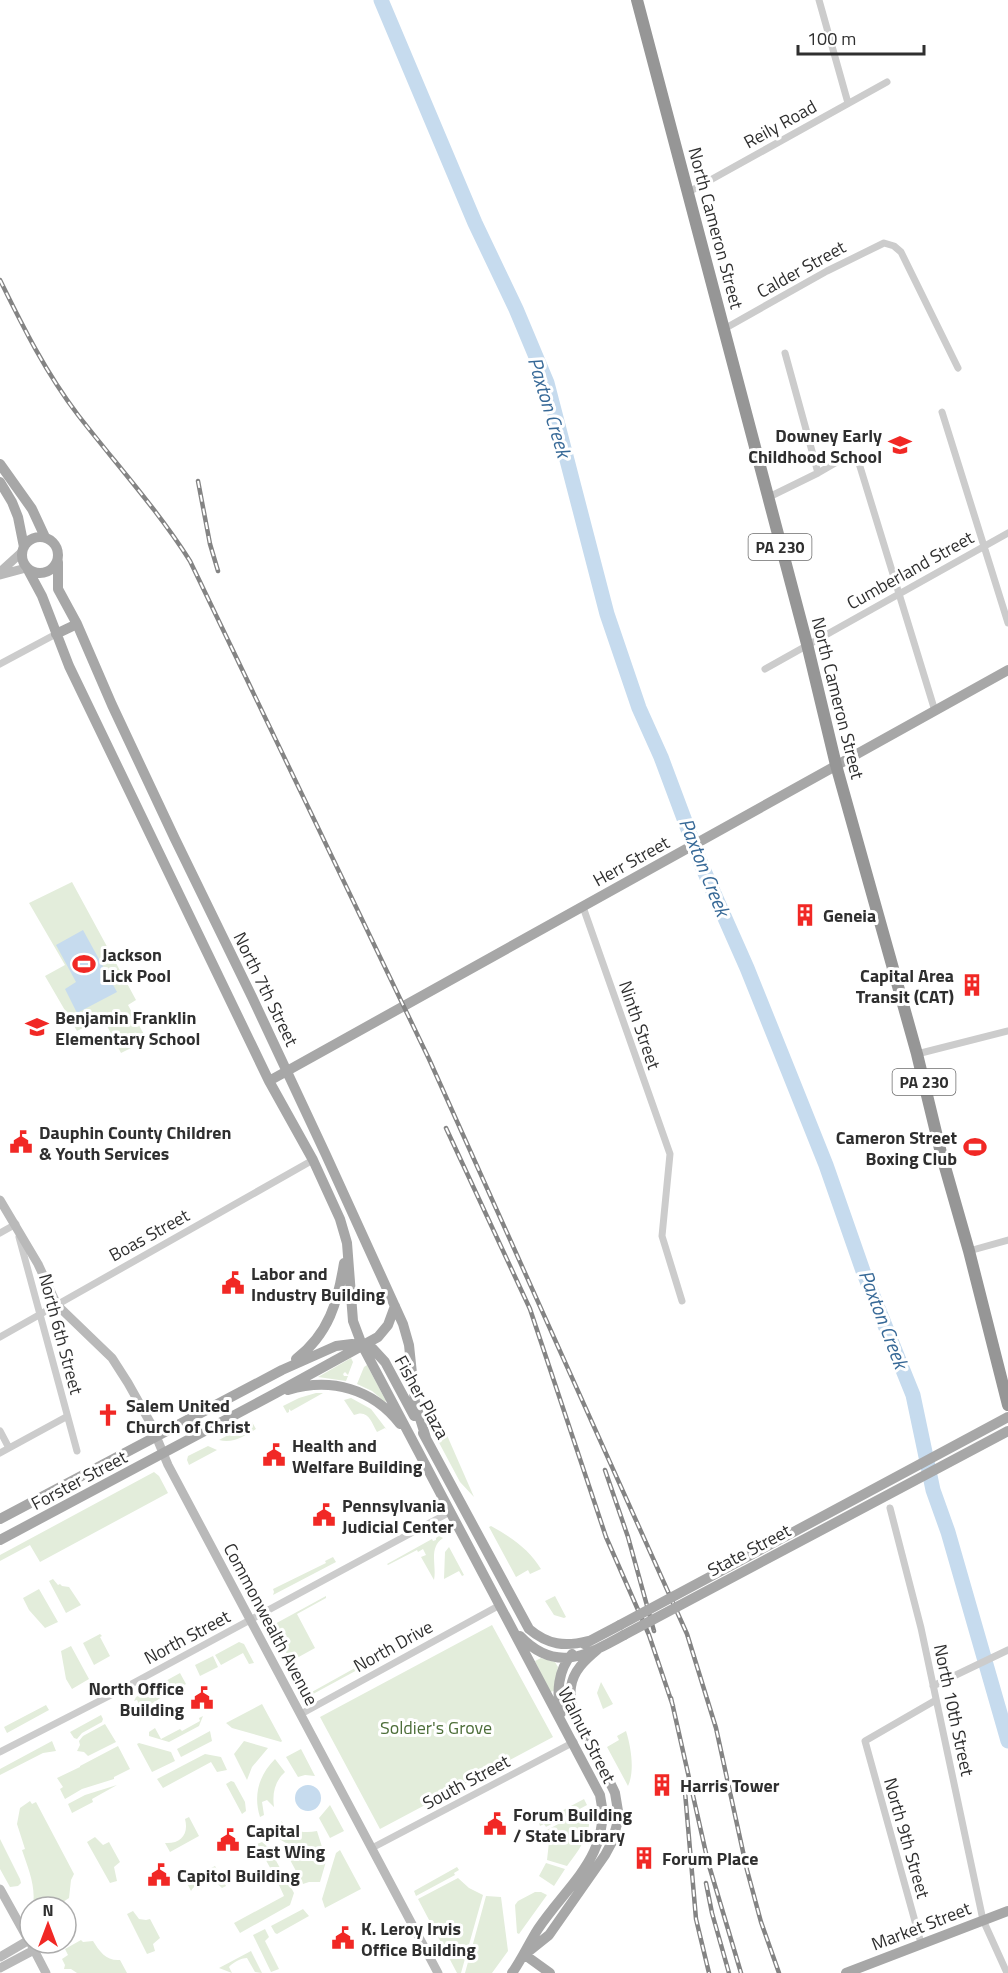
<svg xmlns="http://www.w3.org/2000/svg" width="1008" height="1973" viewBox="0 0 1008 1973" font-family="'Titillium Web',sans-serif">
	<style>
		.green { fill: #e3eddb }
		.water { fill: #c6dbee }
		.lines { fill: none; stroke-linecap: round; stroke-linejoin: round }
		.river { stroke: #c6dbee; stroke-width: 15 }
		.street { stroke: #ccc; stroke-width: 7 }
		.secondary { stroke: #b9b9b9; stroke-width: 9 }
		.primary { stroke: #a7a7a7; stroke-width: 10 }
		.highway { stroke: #969696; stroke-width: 12 }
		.rail-casing { stroke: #848484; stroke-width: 4.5 }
		.rail { stroke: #fff; stroke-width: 2; stroke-dasharray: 7; stroke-linecap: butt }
		.primary-bridge { stroke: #a7a7a7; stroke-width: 10 }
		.labels { text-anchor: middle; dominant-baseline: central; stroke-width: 6; stroke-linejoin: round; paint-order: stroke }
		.shield { fill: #fff; stroke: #6d6d6d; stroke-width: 1.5 }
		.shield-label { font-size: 16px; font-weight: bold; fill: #2f2f2f }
		.street-label { font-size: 18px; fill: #2f2f2f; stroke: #fff }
		.poi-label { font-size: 18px; font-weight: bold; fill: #2f2f2f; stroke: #fff; text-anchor: start }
		.park-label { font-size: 18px; fill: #4d6e39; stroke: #fff }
		.water-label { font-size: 20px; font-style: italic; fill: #376997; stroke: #fff }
	</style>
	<rect width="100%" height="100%" fill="#fff"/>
	<!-- green -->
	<path class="green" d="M72,882L136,1000L128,1005L147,1040L121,1053L103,1018L77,1031L45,976L65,965L29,903Z
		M351,1358L353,1362L348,1375L345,1372L343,1374L344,1376H348L346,1381L318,1377Z
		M367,1365L386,1401L385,1402L372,1391L357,1384L364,1367Z
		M316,1393H323L291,1411L289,1409V1412L287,1413L283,1406L299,1398Z
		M351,1398L371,1409L387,1430L385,1428L377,1432C371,1421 368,1409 354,1415L344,1400Z
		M435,1414L439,1417L474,1497L460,1482L428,1422V1417Z
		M252,1422L256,1429C244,1436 233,1444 219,1440Z
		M208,1446L217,1450L189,1465L187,1460L188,1456Z
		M154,1472L159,1476L168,1493L40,1562L30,1545L0,1561V1555Z
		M491,1526C511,1537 529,1549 541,1569L530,1574L528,1570L516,1577L489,1527Z
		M439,1536L443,1538C428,1548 437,1565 434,1580L421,1557L426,1555L423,1549L418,1552L417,1550L388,1565L387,1564L432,1539L433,1541L436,1540V1538Z
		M449,1547L464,1575L462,1576L459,1571L444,1579L445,1552Z
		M333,1557L336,1562L273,1595L274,1592L273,1589L326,1563L325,1561Z
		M53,1579L58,1585L60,1584L62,1586L69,1587L81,1605L66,1613L49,1581Z
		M39,1589L58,1622L45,1628L29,1610L23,1598Z
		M326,1596V1598L297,1614L315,1648L295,1659L287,1654L280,1642L282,1641L280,1638L278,1639L272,1628L273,1625Z
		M555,1596L566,1617L564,1618L554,1615L545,1601Z
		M492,1625L553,1737L380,1829L320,1717Z
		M100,1634L102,1636L100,1637L110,1656L94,1665L83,1643Z
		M239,1642L244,1644L254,1663L249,1664L243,1653L221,1665L215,1655Z
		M71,1646L89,1679L72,1689L66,1679L61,1651Z
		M382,1653L383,1656L313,1694L310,1693Z
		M213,1656L218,1667L200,1676L195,1665Z
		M541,1658L555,1662L558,1667L554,1691L550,1692L535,1661Z
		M180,1673L186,1684L168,1694L162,1683Z
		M601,1682L613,1704L603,1709L597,1693Z
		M160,1684L165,1695L136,1714L132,1707L139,1704L137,1700L134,1701L136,1697Z
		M262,1704L282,1741L281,1742L232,1728L226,1723Z
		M46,1705L49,1710L7,1733L4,1727Z
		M101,1715L103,1719L102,1722L82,1733L77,1739L74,1738L70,1732Z
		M203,1716L199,1726L169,1742L149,1736V1732L155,1728L161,1739L180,1729L182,1731L200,1721L199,1718Z
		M105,1724L116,1742L88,1756L84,1752L77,1751L80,1745L79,1741L83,1736Z
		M210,1731L212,1741L181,1757L177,1749Z
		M626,1731C631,1747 635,1771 628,1786L607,1747L619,1740L617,1736Z
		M52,1741L56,1751L43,1753L0,1775V1769Z
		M244,1741L268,1748L252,1767L247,1780L234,1754Z
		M139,1743L171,1752L175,1761L152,1772L138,1746L137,1744Z
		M118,1746L130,1769L114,1777V1779L82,1789L65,1799L60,1789L63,1787L57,1778L80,1767V1766Z
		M301,1749L315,1776L305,1775L298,1777L286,1757Z
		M205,1754L221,1757L227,1770L217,1772L211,1762L163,1788L157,1779Z
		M275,1759L285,1772C275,1781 272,1793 274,1807L267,1800L262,1802L264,1815L260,1817C253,1795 259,1775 275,1759Z
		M231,1781L234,1782L245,1802L246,1811L242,1814L226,1784Z
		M117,1785L92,1799L93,1802L72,1813L68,1804L85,1795Z
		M584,1799L587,1805L546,1827L544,1824L540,1826L539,1823Z
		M30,1801L32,1804L36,1802L74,1874L71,1880L69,1898L63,1902L62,1907H34L33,1905C36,1886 28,1868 22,1850L25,1849L17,1824L20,1808Z
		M330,1805L344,1831L330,1838L319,1818Z
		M588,1808C594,1832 580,1848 567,1866L547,1860L549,1842L547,1830Z
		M189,1817L199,1836L170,1852L165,1843C181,1844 189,1834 185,1819Z
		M281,1821C292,1831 303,1834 317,1831L322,1847C299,1852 281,1844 266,1827L270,1825L279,1834L284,1830Z
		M95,1837L103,1845L109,1842L120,1862L114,1867L117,1881L110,1883L87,1842Z
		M0,1839L20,1879L21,1883L18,1886L10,1887L0,1869Z
		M262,1842L269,1848L280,1868V1870L273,1873L257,1844Z
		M340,1850L361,1889L325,1908L322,1899L336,1853Z
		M289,1858L308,1861L327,1858L320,1882H309L303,1884Z
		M546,1863L565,1869L554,1886L539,1876Z
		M215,1866L226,1886L222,1888C212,1877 199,1878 191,1891L186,1881Z
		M457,1867L459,1870L454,1873L455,1875L416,1896L414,1891Z
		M458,1878L469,1888L483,1895L461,1973H457L418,1899Z
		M285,1881L288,1882L294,1893L290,1905L240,1933L234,1923L284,1896L279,1885Z
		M535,1892H541L547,1895L519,1934L517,1933L515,1905L518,1901Z
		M486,1896L501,1897L508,1951L492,1973H465Z
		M303,1909L309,1916L277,1934L275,1933L271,1926Z
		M133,1911L139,1919L146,1920L150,1919L160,1938L153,1944L155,1951L147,1954L127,1914Z
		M265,1929L269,1937L265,1941L279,1969L271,1972L253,1935Z
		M81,1940L83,1942L93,1941C100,1952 106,1961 120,1960L127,1973H77L71,1969H64L65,1965L62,1959L68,1955L65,1949Z
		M251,1951L262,1973L255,1972L247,1958C241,1958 232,1963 229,1967L232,1973L219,1968Z"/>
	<!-- water -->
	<path class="water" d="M83,930L117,992L77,1013L65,989L76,982L56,945Z
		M295 1798a13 13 0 1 1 26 0a13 13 0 1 1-26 0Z"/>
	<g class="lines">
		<!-- river -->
		<path class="river" d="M381,0L475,223L516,309L547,383L607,614L639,708L661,757L701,864L747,968L788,1070L826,1165L863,1271L913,1395L933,1490L948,1532L1008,1741"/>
		<!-- street -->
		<path class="street" d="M819,0L848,103
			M687,193L887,82
			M724,329L827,271L884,243L894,246L901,252L958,368
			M785,353L818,473
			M942,412L1008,623
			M767,498L818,473L849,455H854L858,460L935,711
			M0,664L56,634
			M765,669L1008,533
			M583,907L670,1154L662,1236L682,1301
			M917,1054L1008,1031
			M0,1233L16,1224V1226
			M19,1237L77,1451
			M969,1251L1008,1240
			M0,1337L313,1160
			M0,1431L9,1448
			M0,1453L66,1417
			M890,1508L921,1628L983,1920L1007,1973
			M933,1686L1008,1650
			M301,1714L500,1605
			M0,1752L113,1694L450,1512
			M372,1848L574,1742
			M921,1943L865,1741L936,1700"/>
		<!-- secondary -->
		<path class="secondary" d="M0,572L22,552
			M0,575L26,568
			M0,1200L38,1264L57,1305L112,1358L128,1383L151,1424L168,1465L438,1973
			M0,1889L30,1943
			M32,1946L46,1973
			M0,1957L29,1940
			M0,1968L34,1950"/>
		<!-- primary -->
		<path class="primary" d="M0,464L32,509L45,537
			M0,482L12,502L18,517L24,547
			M22 555a18 18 0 1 1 36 0a18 18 0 1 1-36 0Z
			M58,562V589L77,624L112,705L175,839L252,997L326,1155L403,1324L409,1345L415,1402L426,1438
			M28,570L42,596L69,666L269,1081L313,1160L340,1219L347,1243L353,1321L362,1345L600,1795C613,1854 568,1884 538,1929C529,1943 522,1959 512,1973
			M56,634L77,624
			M269,1081L1008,670
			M296,1359C329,1334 338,1301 344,1263
			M288,1390C331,1377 373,1389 400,1424
			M423,1433L529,1629C548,1645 565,1647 588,1641
			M0,1519L282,1370L336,1346L352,1344L370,1347L373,1349L385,1362L414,1416
			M0,1540L276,1393L378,1337L388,1325L395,1306
			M520,1636C555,1673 586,1656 624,1635
			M584,1644L620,1625
			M561,1713C556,1693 558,1670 572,1654
			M529,1951L549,1935L605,1855L612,1842L619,1817L615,1793C603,1765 566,1716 571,1687C573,1671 585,1660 597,1650
			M525,1955L550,1973
			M846,1973L1008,1911"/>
		<!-- highway -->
		<path class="highway" d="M637,0L807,644L836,765L917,1054L941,1153L969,1251L1008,1405"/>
		<!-- rail casing -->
		<g class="rail-casing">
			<path id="rail" d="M0,280C23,327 46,373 78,415C116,464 157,509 190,561L429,1059L687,1634L716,1728L747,1870L761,1922L779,1973
				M198,481L210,544L218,571
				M446,1128L530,1309L606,1537L649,1635L673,1706
				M605,1470L628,1537L654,1631
				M671,1698L708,1862L741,1973
				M685,1792L696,1919L709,1973
				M706,1883L712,1913L729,1973"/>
		</g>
		<!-- rail -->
		<use href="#rail" class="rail"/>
		<!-- primary-bridge -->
		<path class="primary-bridge" d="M620,1625L1008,1417
			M624,1635L1008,1431"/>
	</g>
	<!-- icons -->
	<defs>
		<g id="school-bare" transform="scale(1.8)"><path d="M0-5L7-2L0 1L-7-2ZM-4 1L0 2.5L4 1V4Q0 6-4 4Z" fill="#f12825" stroke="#fff" stroke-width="2.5" paint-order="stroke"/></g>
		<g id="building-bare" transform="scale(1.8)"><path d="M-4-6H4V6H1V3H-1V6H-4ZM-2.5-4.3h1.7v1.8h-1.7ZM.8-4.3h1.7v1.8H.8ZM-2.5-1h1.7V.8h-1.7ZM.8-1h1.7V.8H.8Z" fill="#f12825" stroke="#fff" stroke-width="2.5" paint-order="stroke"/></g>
		<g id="stadium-bare" transform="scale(1.8)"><path d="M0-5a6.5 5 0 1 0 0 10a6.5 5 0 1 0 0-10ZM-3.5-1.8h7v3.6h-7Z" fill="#f12825" stroke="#fff" stroke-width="2.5" paint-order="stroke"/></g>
		<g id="civic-bare" transform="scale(1.8)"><path d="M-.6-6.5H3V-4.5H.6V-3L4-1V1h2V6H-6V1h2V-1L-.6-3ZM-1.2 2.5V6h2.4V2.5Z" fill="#f12825" stroke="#fff" stroke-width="2.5" paint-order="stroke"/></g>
		<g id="church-bare" transform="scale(1.8)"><path d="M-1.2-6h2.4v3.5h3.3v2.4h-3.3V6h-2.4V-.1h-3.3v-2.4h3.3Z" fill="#f12825" stroke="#fff" stroke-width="2.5" paint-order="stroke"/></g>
	</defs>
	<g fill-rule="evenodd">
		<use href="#school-bare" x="900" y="445"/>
		<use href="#building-bare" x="805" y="915"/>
		<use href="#stadium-bare" x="84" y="964"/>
		<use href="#building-bare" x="972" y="985"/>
		<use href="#school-bare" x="37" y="1027"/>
		<use href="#civic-bare" x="21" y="1142"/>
		<use href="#stadium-bare" x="975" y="1147"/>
		<use href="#civic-bare" x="233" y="1283"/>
		<use href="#church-bare" x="108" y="1415"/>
		<use href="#civic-bare" x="274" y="1455"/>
		<use href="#civic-bare" x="324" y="1515"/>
		<use href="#civic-bare" x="202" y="1698"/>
		<use href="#building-bare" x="662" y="1785"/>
		<use href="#civic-bare" x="495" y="1824"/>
		<use href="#civic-bare" x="228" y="1840"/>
		<use href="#building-bare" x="644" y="1858"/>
		<use href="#civic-bare" x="159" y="1875"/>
		<use href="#civic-bare" x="343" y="1938"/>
	</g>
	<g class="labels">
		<!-- shield labels -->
		<g class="shield">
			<rect x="748.5" y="534" width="63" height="26" rx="4.5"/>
			<rect x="892.5" y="1069" width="63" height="26" rx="4.5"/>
		</g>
		<g class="shield-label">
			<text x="780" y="547">PA 230</text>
			<text x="924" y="1082">PA 230</text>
		</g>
		<!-- street labels -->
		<g class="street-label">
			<text transform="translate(780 124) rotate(-29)">Reily Road</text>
			<text transform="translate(716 228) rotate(75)">North Cameron Street</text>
			<text transform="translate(801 269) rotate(-29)">Calder Street</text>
			<text transform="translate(910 570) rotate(-29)">Cumberland Street</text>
			<text transform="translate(838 698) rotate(76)">North Cameron Street</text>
			<text transform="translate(631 861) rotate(-29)">Herr Street</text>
			<text transform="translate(266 989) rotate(64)">North 7th Street</text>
			<text transform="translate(640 1025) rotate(71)">Ninth Street</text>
			<text transform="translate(149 1235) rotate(-29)">Boas Street</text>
			<text transform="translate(61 1334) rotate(75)">North 6th Street</text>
			<text transform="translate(422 1397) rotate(61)">Fisher Plaza</text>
			<text transform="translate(79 1480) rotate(-28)">Forster Street</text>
			<text transform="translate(749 1550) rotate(-28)">State Street</text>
			<text transform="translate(271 1624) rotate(62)">Commonwealth Avenue</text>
			<text transform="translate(187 1637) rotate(-28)">North Street</text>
			<text transform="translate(393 1646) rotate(-29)">North Drive</text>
			<text transform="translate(954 1710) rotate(78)">North 10th Street</text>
			<text transform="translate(587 1735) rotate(63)">Walnut Street</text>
			<text transform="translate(466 1782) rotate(-28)">South Street</text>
			<text transform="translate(907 1838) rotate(74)">North 9th Street</text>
			<text transform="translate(921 1926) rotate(-21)">Market Street</text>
		</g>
		<!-- poi labels -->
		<g class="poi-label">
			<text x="882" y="435" text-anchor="end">Downey Early<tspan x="882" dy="21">Childhood School</tspan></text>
			<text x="823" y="915">Geneia</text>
			<text x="102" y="954">Jackson<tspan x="102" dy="21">Lick Pool</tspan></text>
			<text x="954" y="975" text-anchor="end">Capital Area<tspan x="954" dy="21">Transit (CAT)</tspan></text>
			<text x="55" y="1017">Benjamin Franklin<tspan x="55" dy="21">Elementary School</tspan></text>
			<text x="39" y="1132">Dauphin County Children<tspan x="39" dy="21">&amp; Youth Services</tspan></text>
			<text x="957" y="1137" text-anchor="end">Cameron Street<tspan x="957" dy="21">Boxing Club</tspan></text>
			<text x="251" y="1273">Labor and<tspan x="251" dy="21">Industry Building</tspan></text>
			<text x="126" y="1405">Salem United<tspan x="126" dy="21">Church of Christ</tspan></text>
			<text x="292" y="1445">Health and<tspan x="292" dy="21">Welfare Building</tspan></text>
			<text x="342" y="1505">Pennsylvania<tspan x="342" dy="21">Judicial Center</tspan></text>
			<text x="184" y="1688" text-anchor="end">North Office<tspan x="184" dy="21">Building</tspan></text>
			<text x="680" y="1785">Harris Tower</text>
			<text x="513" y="1814">Forum Building<tspan x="513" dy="21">/ State Library</tspan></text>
			<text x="246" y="1830">Capital<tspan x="246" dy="21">East Wing</tspan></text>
			<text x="662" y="1858">Forum Place</text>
			<text x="177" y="1875">Capitol Building</text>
			<text x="361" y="1928">K. Leroy Irvis<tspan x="361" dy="21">Office Building</tspan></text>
		</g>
		<!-- park labels -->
		<g class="park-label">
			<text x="436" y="1727">Soldier's Grove</text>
		</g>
		<!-- water labels -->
		<g class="water-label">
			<text transform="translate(550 407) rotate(73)">Paxton Creek</text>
			<text transform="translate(705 867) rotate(68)">Paxton Creek</text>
			<text transform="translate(884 1319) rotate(69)">Paxton Creek</text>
		</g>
	</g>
	<!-- north arrow -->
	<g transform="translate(48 1925)"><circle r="28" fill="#ffffff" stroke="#acacac" stroke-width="1.5"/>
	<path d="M0-4.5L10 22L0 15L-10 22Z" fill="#f12825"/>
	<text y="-9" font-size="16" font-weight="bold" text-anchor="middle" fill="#2f2f2f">N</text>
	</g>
	<!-- scale -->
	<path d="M798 45v9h126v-9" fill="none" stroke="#2f2f2f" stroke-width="3"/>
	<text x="807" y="45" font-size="18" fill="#2f2f2f" stroke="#ffffff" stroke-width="4.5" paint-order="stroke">100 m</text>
</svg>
